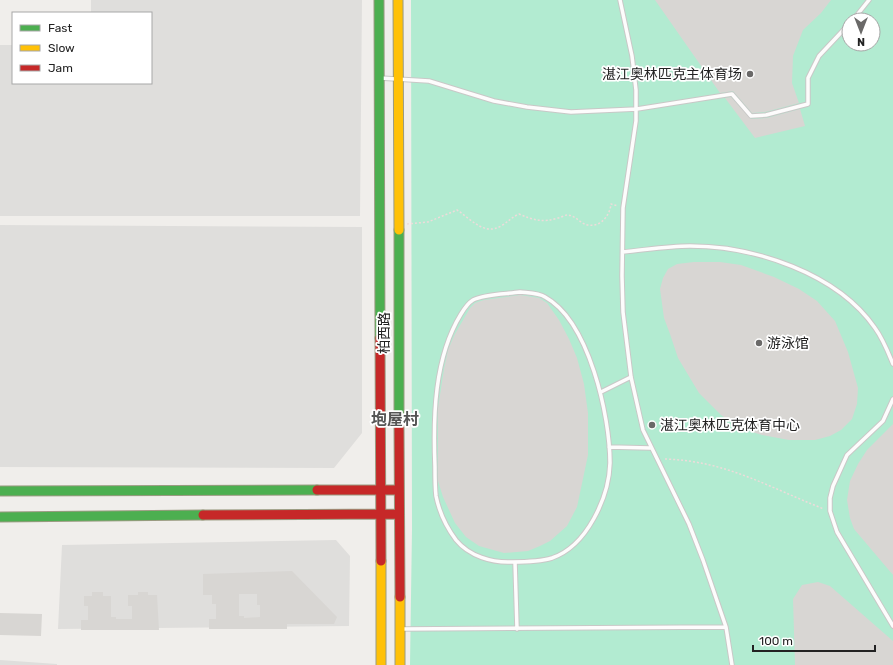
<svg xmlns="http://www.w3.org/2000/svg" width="893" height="665" viewBox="0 0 893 665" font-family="Rubik,'Noto Sans SC',sans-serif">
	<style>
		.residential { fill: #dfdedc }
		.pitch { fill: #b2ebd1; fill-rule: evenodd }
		.building { fill: #d8d6d3; fill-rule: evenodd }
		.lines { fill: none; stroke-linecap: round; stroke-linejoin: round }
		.lane-casing { stroke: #c9c8c7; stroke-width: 5.5 }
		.fast-casing { stroke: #9a9b81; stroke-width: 11 }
		.slow-casing { stroke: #9a9b81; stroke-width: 11 }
		.jam-casing { stroke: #9a9b81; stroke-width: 11 }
		.path { stroke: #eddcda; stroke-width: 1.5; stroke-dasharray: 2 2; stroke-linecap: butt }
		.lane { stroke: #fdfcfc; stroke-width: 3.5 }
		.fast { stroke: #4caf50; stroke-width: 9 }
		.slow { stroke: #ffc107; stroke-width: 9 }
		.jam { stroke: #c62828; stroke-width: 9 }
		.poi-dot { fill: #6a6968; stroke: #fff; stroke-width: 1.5 }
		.labels { text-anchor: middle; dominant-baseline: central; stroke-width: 3.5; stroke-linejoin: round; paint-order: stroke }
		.poi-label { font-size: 14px; fill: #222; stroke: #fff; text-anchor: start }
		.street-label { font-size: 14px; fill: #222; stroke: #fff }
		.quarter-label { font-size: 16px; font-weight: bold; fill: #555; stroke: #fff }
	</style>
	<rect width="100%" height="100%" fill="#f0eeeb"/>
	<!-- residential -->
	<path class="residential" d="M91,0H362L360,216H0V45H13V83H151V13H91Z
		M0,225L362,227V433L334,468L0,467Z
		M336,540L350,556L349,626L58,629L62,545Z
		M0,660L57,664V665H0Z"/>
	<!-- pitch -->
	<path class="pitch" d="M411,0H893V665H410L412,529ZM849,20H873V44H849Z"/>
	<!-- building -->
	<path class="building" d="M655,0H831L821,13L803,30L793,56L792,83L799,103L765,112L752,113L733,91L720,93Z
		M731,97L751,119L767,118L800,109L805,126L755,138L725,98Z
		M694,262H720L741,265L774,277L799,289L817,301L835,321L848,352L858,388L857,404L852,419L841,430L830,436L815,440H789L762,435L739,428L721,415L699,393L678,358L670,334L664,318L660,289L663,278L668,269L677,264Z
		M520,295L539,298L547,303L559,320L569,339L577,358L584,384L588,413V455L577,507L567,526L550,541L540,546L528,551L504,553L479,546L466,537L455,523L443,497L438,481V408L444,369L448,350L455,334L470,308L475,303L484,300Z
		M893,424V575L854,529L850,518L847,500L850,481L858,464L867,450Z
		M292,571L337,617L334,624H287V629H209V619H216V604H212V595H203V574ZM239,594H257V605H260V617L244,618V616H239Z
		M818,582L830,586L893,641V665H795L793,599L802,585Z
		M92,592H103V596H111V617H116V619H132V606H128V595H138V592H148V595H157L159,630H81V620H88V606H84V596H92Z
		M0,613L42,614L41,636L0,635Z"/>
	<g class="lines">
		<!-- lane casing -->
		<g class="lane-casing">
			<path id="lane" d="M620,0L632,56L636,90V121L623,208L622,276L623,312L631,377L643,430L689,524L703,560L726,627L732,665
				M853,20L869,0
				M380,78L429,81L494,101L527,107L571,112L637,109L732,94L751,116L766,115L808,104V78L819,56L849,24
				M623,252C645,250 667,246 690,246C754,246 837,273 875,328C883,339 888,352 893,364
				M520,292C528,293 539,293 545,297C589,321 610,416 610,463C609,497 587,546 552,558C539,562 525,562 512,562C492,563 469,556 456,540C447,528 439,511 436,496C435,487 435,477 435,467C433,417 434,358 461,314C464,309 468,303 473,300C484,294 507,294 520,292Z
				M601,392L631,377
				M893,399L883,421L847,455L833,486L830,498V511L837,532L893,626
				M609,447L650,448
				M515,562L517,629
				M401,629L726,627"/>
		</g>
		<!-- fast casing -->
		<g class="fast-casing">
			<path id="fast" d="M379,0L380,338
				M399,230V424
				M0,491L317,490
				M0,517L203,515"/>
		</g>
		<!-- slow casing -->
		<g class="slow-casing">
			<path id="slow" d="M398,0L399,230
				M381,561V665
				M400,597V665"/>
		</g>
		<!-- jam casing -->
		<g class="jam-casing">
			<path id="jam" d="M380,338L381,561
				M399,424L400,597
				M317,490H399
				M203,515L399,514"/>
		</g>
		<!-- path -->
		<path class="path" d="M407,224L428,222L457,210C471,219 484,236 501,226C508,222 512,217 519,214C533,220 543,223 558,218C561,218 564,215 567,215C576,215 581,225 589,225C601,227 610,215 611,204L618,206
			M665,459C727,461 768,487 824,509"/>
		<!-- lane -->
		<use href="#lane" class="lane"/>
		<!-- fast -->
		<use href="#fast" class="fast"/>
		<!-- slow -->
		<use href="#slow" class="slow"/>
		<!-- jam -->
		<use href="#jam" class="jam"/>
	</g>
	<!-- markers -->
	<g class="poi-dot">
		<circle cx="750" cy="74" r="4"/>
		<circle cx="759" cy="343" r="4"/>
		<circle cx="652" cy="425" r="4"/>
	</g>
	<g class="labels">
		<!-- poi labels -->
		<g class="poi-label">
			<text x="742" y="74" text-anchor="end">湛江奥林匹克主体育场</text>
			<text x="767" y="343">游泳馆</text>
			<text x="660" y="425">湛江奥林匹克体育中心</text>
		</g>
		<!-- street labels -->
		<g class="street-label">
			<text transform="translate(384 333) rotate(-90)">柏西路</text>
		</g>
		<!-- quarter labels -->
		<g class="quarter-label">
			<text x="395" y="419">垉屋村</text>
		</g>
	</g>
	<!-- legend -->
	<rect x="12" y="12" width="140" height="72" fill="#ffffff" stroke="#a7a7a7"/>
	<rect x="20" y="25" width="20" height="6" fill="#4caf50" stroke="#a7a7a7"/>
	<text x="48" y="32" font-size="12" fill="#222222">Fast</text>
	<rect x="20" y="45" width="20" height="6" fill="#ffc107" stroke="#a7a7a7"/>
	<text x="48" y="52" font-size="12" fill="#222222">Slow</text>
	<rect x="20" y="65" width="20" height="6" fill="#c62828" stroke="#a7a7a7"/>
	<text x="48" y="72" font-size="12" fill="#222222">Jam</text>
	<!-- north arrow -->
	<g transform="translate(861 32) rotate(180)"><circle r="19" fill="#ffffff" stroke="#a7a7a7"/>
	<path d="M0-3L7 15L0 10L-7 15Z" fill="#6a6968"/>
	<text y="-6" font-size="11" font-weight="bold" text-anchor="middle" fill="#222222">N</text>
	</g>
	<!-- scale -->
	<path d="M753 645v6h122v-6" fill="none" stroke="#222222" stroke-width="2"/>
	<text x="759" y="645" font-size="12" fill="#222222" stroke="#ffffff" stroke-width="3" paint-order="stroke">100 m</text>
</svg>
